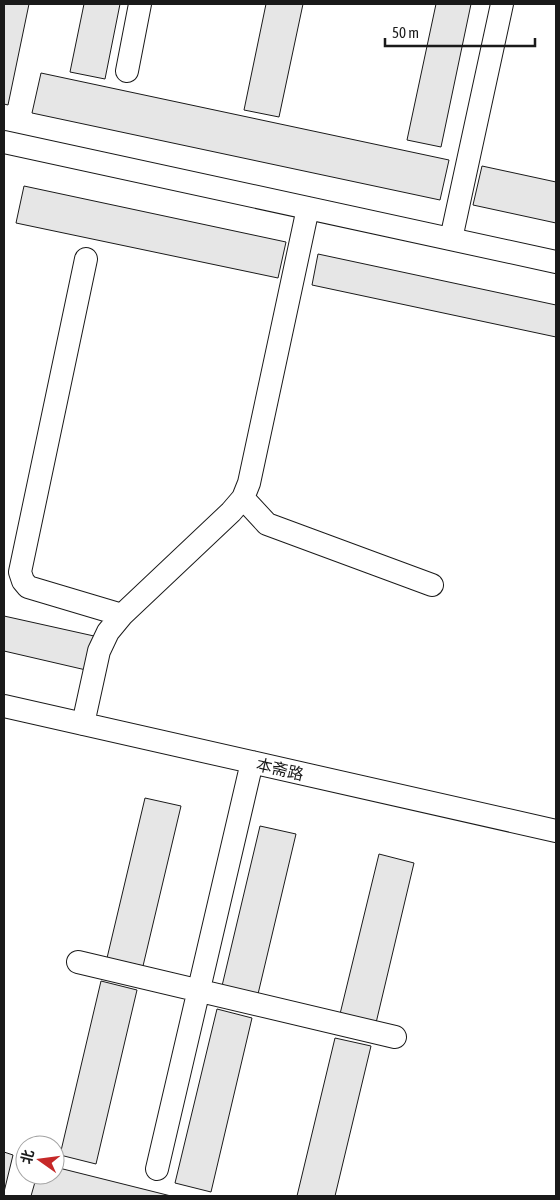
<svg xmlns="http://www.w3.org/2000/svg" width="560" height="1200" viewBox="0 0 560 1200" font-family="'Asap Condensed','Noto Sans SC',sans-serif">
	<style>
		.building { fill: #e6e6e6; stroke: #1a1a1a }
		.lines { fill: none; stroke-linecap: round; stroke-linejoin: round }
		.minor-casing { stroke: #1a1a1a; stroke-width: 24 }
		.minor { stroke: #fff; stroke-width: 22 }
		.labels { text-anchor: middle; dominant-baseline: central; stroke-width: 4; stroke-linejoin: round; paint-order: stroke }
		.street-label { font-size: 16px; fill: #1a1a1a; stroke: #fff }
	</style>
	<rect width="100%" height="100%" fill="#fff"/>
	<!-- building -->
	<path class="building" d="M4,4H29L8,105L4,104Z
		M84,4H120L105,79L70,72Z
		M266,4H303L279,117L244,110Z
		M436,4H471L441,147L407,140Z
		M41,73L449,160L440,200L32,113Z
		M482,166L556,182V223L473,205Z
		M24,186L286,242L278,278L16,223Z
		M318,254L556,305V337L312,285Z
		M4,616L94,636L86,670L4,651Z
		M145,798L181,806L143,966L107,958Z
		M260,826L296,834L258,994L222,986Z
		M379,854L414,863L376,1023L340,1014Z
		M101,981L137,990L96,1164L60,1155Z
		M217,1009L252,1018L211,1192L175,1183Z
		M335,1038L371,1046L335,1196H297Z
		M4,1152L13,1155L4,1192Z
		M55,1167L171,1196H31L37,1175H55Z"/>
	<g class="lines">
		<!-- minor casing -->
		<g class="minor-casing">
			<path id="minor" d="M127,71L140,4
				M4,142L556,262
				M451,239L502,4
				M86,259L20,572L23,581L28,587L122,615
				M243,498L267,524L432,585
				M4,706L556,831
				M83,724L99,651L108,632L122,615L231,512L243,498L249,483L308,208
				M78,962L395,1037
				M157,1169L252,762"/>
		</g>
		<!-- minor -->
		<use href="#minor" class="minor"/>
	</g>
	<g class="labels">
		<!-- street labels -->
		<g class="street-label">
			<text transform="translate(280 769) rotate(13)">本斋路</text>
		</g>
	</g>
	<!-- border -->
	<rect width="560" height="1200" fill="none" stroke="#1a1a1a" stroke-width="10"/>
	<!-- north arrow -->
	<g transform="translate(40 1160) rotate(284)"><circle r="24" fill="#ffffff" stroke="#a3a3a3"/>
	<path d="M0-4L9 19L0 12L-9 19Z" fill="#c62828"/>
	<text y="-8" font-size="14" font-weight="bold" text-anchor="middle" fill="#1a1a1a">北</text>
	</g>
	<!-- scale -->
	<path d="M385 38v8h150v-8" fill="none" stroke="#1a1a1a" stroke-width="2.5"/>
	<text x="392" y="38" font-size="15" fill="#1a1a1a" stroke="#ffffff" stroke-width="4" paint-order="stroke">50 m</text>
</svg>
